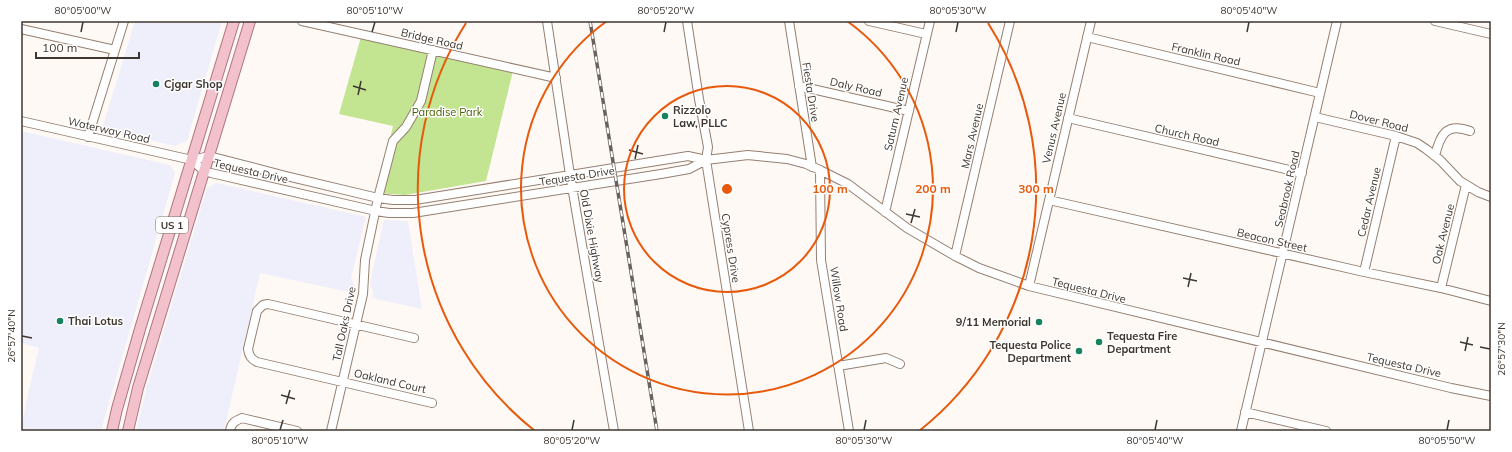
<svg xmlns="http://www.w3.org/2000/svg" width="1512" height="452" viewBox="0 0 1512 452" font-family="Mulish,sans-serif">
	<style>
		.commercial { fill: #efeefb }
		.green { fill: #c3e491 }
		.lines { fill: none; stroke-linecap: round; stroke-linejoin: round }
		.minor-casing { stroke: #957f71; stroke-width: 10 }
		.major-casing { stroke: #ae757f; stroke-width: 12 }
		.minor { stroke: #fff; stroke-width: 8 }
		.major { stroke: #f2c1cc; stroke-width: 10 }
		.rail-casing { stroke: #69615b; stroke-width: 3.5 }
		.rail { stroke: #fff; stroke-width: 2; stroke-dasharray: 6; stroke-linecap: butt }
		.ticks { fill: none; stroke: #3f362f; stroke-width: 1.5 }
		.ring { fill: none; stroke: #e8590c; stroke-width: 2 }
		.poi-dot { fill: #16825f; stroke: #fff; stroke-width: 1.5 }
		.labels { text-anchor: middle; dominant-baseline: central; stroke-width: 3; stroke-linejoin: round; paint-order: stroke }
		.shield { fill: #fff; stroke: #79726d; stroke-width: 1 }
		.shield-label { font-size: 10px; font-weight: bold; fill: #3f362f }
		.street-label { font-size: 11px; fill: #3f362f; stroke: #fff }
		.poi-label { font-size: 11px; font-weight: bold; fill: #3f362f; stroke: #fff; text-anchor: start }
		.park-label { font-size: 11px; fill: #466100; stroke: #fff }
		.centre { fill: #e8590c; stroke: #fff; stroke-width: 2 }
		.ring-label { font-size: 12px; text-anchor: middle; font-weight: bold; fill: #e8590c; stroke: #fff; stroke-width: 3; stroke-linejoin: round; paint-order: stroke }
		.neatline { fill: none; stroke: #3f362f; stroke-width: 1.5 }
		.ticks-label { font-size: 10px; text-anchor: middle; fill: #3f362f }
	</style>
	<rect width="100%" height="100%" fill="#fef9f5"/>
	<!-- commercial -->
	<path class="commercial" d="M135,21H222L187,141L175,146L102,129Z
		M21,131L170,165L175,173L101,431H21L28,393L39,348L21,343Z
		M216,183L366,217L351,278L355,287L354,293L260,273L224,431H136L147,387L207,188Z
		M384,220L408,221L422,309L372,298L373,292L370,283Z"/>
	<!-- green -->
	<path class="green" d="M361,37L513,71L486,181L405,195L377,193L393,126L339,114Z"/>
	<g class="lines">
		<!-- minor casing -->
		<g class="minor-casing">
			<path id="minor" d="M302,21L556,78
				M547,21L570,175L614,431
				M687,21L699,99L708,147L706,160L749,431
				M789,21L812,167
				M869,21L926,34
				M1435,21L1491,34
				M21,29L115,50
				M1087,37L1320,93
				M799,86L909,111
				M1315,117L1396,136L1417,143L1426,149L1440,160L1460,181L1478,192L1491,197
				M1068,118L1302,173
				M21,121L192,160L204,171L211,173L376,211L389,213H413L661,174L689,169L706,160L748,155L787,159L806,164L820,170L848,184L907,228L955,256L979,268L1029,286L1451,388L1491,396
				M88,137L124,21
				M1435,156C1440,135 1446,122 1470,131
				M192,160L209,156L286,176L378,198L393,200H415L688,156L706,160
				M820,170L821,260L849,431
				M1049,200L1364,272L1441,288L1491,301
				M885,212L930,21
				M955,256L1010,21
				M1364,272L1396,136
				M1029,286L1091,21
				M1441,288L1466,185
				M414,338L268,304L263,305L257,311L248,349C249,356 251,359 257,362L432,403
				M838,366L886,358L900,364
				M1245,412L1326,431
				M230,431C231,423 235,421 242,418L297,431
				M331,431L363,294L365,260L378,198L393,141L406,127L421,101L433,50
				M1241,431L1337,21"/>
		</g>
		<!-- major casing -->
		<g class="major-casing">
			<path id="major" d="M112,431L117,409L140,329L234,21
				M128,431L138,388L250,21"/>
		</g>
		<!-- minor -->
		<use href="#minor" class="minor"/>
		<!-- major -->
		<use href="#major" class="major"/>
		<!-- rail casing -->
		<g class="rail-casing">
			<path id="rail" d="M590,21L657,431"/>
		</g>
		<!-- rail -->
		<use href="#rail" class="rail"/>
	</g>
	<!-- ticks -->
	<path class="ticks" d="M81,32L83,22M372,32L375,22M664,32L666,22M956,32L958,22M1247,32L1249,22M353,86L366,90M358,95L361,81M629,150L643,154M635,159L638,145M906,214L920,217M911,223L915,209M1183,278L1197,281M1188,287L1191,273M22,336L32,338M1460,342L1473,345M1480,347L1490,349M1465,351L1468,337M281,395L295,399M286,404L290,390M280,430L283,420M572,430L574,420M864,430L866,420M1155,430L1157,420M1447,430L1449,420"/>
	<!-- distance rings -->
	<g class="ring">
		<circle cx="727" cy="189" r="103"/>
		<path d="M847 21A206 206 0 1 1 607 21"/>
		<path d="M535 431A309 309 0 0 1 466 23M988 23A309 309 0 0 1 919 431"/>
	</g>
	<!-- markers -->
	<g class="poi-dot">
		<circle cx="156" cy="84" r="4"/>
		<circle cx="665" cy="116" r="4"/>
		<circle cx="60" cy="321" r="4"/>
		<circle cx="1039" cy="322" r="4"/>
		<circle cx="1099" cy="342" r="4"/>
		<circle cx="1079" cy="351" r="4"/>
	</g>
	<g class="labels">
		<!-- shield labels -->
		<rect class="shield" x="156" y="217" width="32" height="16" rx="3"/>
		<g class="shield-label">
			<text x="172" y="225">US 1</text>
		</g>
		<!-- street labels -->
		<g class="street-label">
			<text transform="translate(432 39) rotate(13)">Bridge Road</text>
			<text transform="translate(1206 54) rotate(13)">Franklin Road</text>
			<text transform="translate(856 87) rotate(13)">Daly Road</text>
			<text transform="translate(811 92) rotate(81)">Fiesta Drive</text>
			<text transform="translate(896 114) rotate(-77)">Saturn Avenue</text>
			<text transform="translate(1379 121) rotate(14)">Dover Road</text>
			<text transform="translate(1054 128) rotate(-77)">Venus Avenue</text>
			<text transform="translate(109 130) rotate(13)">Waterway Road</text>
			<text transform="translate(1187 135) rotate(13)">Church Road</text>
			<text transform="translate(972 136) rotate(-77)">Mars Avenue</text>
			<text transform="translate(251 171) rotate(13)">Tequesta Drive</text>
			<text transform="translate(577 176) rotate(-9)">Tequesta Drive</text>
			<text transform="translate(1287 189) rotate(-77)">Seabrook Road</text>
			<text transform="translate(1369 202) rotate(-77)">Cedar Avenue</text>
			<text transform="translate(1443 234) rotate(-76)">Oak Avenue</text>
			<text transform="translate(592 236) rotate(80)">Old Dixie Highway</text>
			<text transform="translate(1272 240) rotate(13)">Beacon Street</text>
			<text transform="translate(731 248) rotate(81)">Cypress Drive</text>
			<text transform="translate(1089 290) rotate(14)">Tequesta Drive</text>
			<text transform="translate(839 299) rotate(81)">Willow Road</text>
			<text transform="translate(344 324) rotate(-78)">Tall Oaks Drive</text>
			<text transform="translate(1404 365) rotate(13)">Tequesta Drive</text>
			<text transform="translate(390 381) rotate(13)">Oakland Court</text>
		</g>
		<!-- poi labels -->
		<g class="poi-label">
			<text x="164" y="84">Cjgar Shop</text>
			<text x="673" y="110">Rizzolo<tspan x="673" dy="13">Law, PLLC</tspan></text>
			<text x="68" y="321">Thai Lotus</text>
			<text x="1031" y="322" text-anchor="end">9/11 Memorial</text>
			<text x="1107" y="336">Tequesta Fire<tspan x="1107" dy="13">Department</tspan></text>
			<text x="1071" y="345" text-anchor="end">Tequesta Police<tspan x="1071" dy="13">Department</tspan></text>
		</g>
		<!-- park labels -->
		<g class="park-label">
			<text x="447" y="112">Paradise Park</text>
		</g>
	</g>
	<circle cx="727" cy="189" r="6" class="centre"/>
	<g class="ring-label">
		<text x="830" y="193">100 m</text>
		<text x="933" y="193">200 m</text>
		<text x="1036" y="193">300 m</text>
	</g>
	<!-- border -->
	<rect width="1512" height="452" fill="none" stroke="#ffffff" stroke-width="44"/>
	<!-- scale -->
	<path d="M36 52v6h103v-6" fill="none" stroke="#3f362f" stroke-width="2"/>
	<text x="42" y="52" font-size="12" fill="#3f362f" stroke="#ffffff" stroke-width="3" paint-order="stroke">100 m</text>
	<rect x="22" y="22" width="1468" height="408" class="neatline"/>
	<g class="ticks-label">
		<text x="83" y="14">80°05'00"W</text>
		<text x="375" y="14">80°05'10"W</text>
		<text x="666" y="14">80°05'20"W</text>
		<text x="958" y="14">80°05'30"W</text>
		<text x="1249" y="14">80°05'40"W</text>
		<text transform="translate(11 336) rotate(-90)" y="4">26°57'40"N</text>
		<text transform="translate(1501 349) rotate(-90)" y="4">26°57'30"N</text>
		<text x="280" y="444">80°05'10"W</text>
		<text x="572" y="444">80°05'20"W</text>
		<text x="864" y="444">80°05'30"W</text>
		<text x="1155" y="444">80°05'40"W</text>
		<text x="1447" y="444">80°05'50"W</text>
	</g>
</svg>
